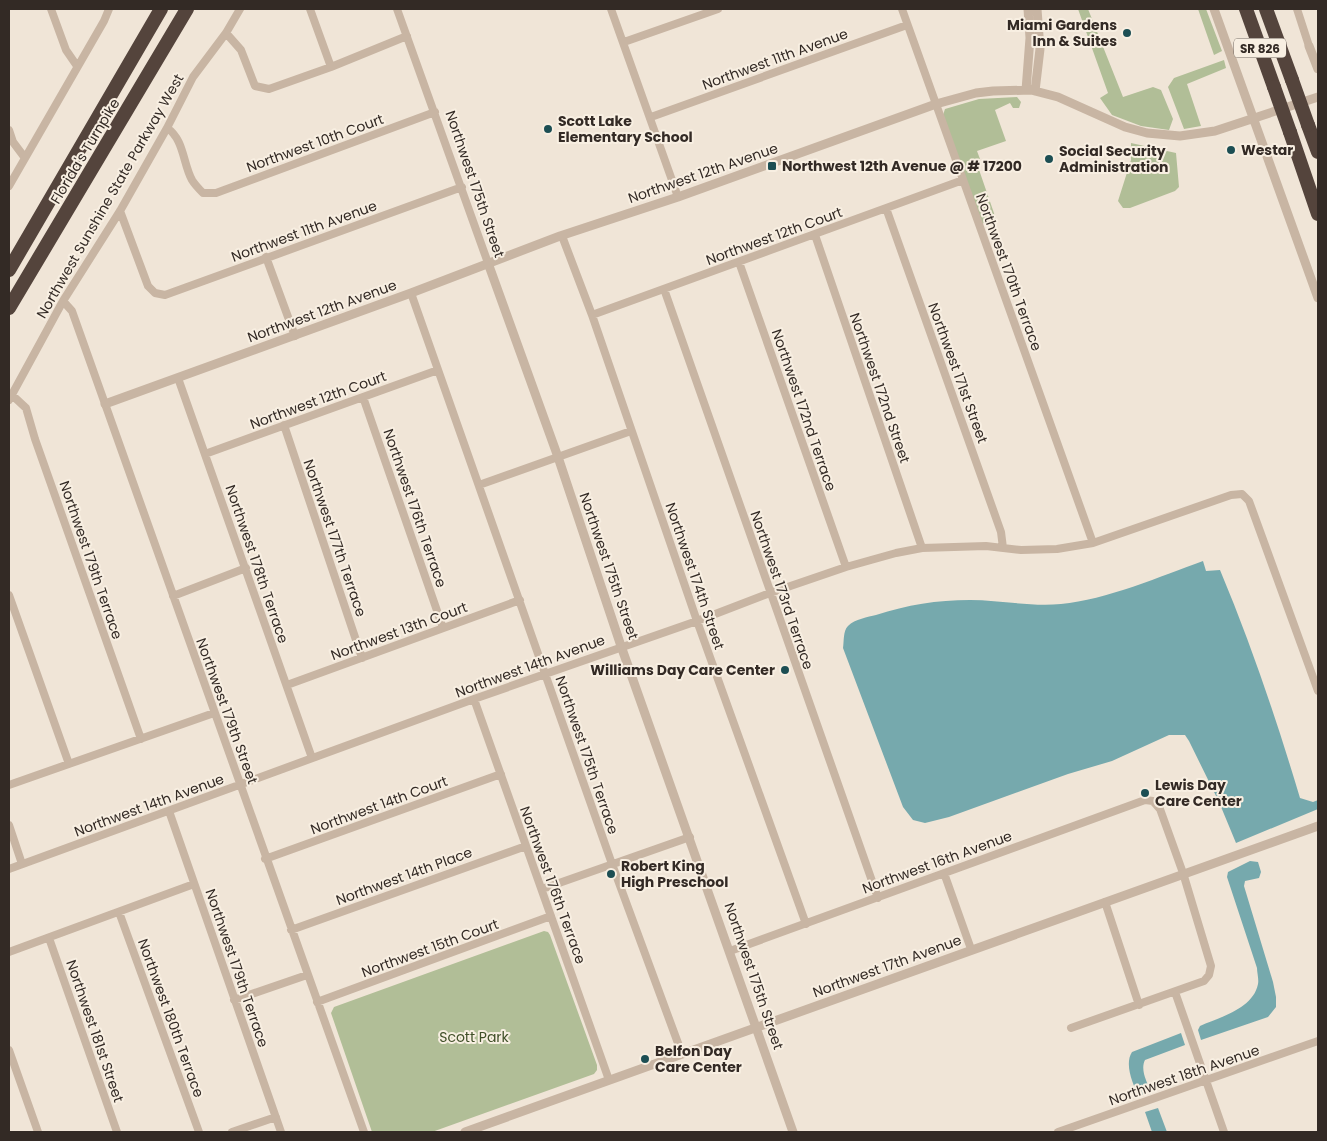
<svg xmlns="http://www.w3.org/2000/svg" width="1327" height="1141" viewBox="0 0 1327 1141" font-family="Poppins,sans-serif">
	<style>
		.green { fill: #b1be97 }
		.water { fill: #76a9ad }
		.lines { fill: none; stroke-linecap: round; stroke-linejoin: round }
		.minor { stroke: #c8b5a3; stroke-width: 8 }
		.tertiary { stroke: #c8b5a3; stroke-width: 9 }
		.motorway { stroke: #54443c; stroke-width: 14 }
		.motorway-bridge { stroke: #54443c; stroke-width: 14 }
		.poi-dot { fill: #1c4e53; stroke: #f8efe2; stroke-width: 2 }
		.labels { text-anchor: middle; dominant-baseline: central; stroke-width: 4; stroke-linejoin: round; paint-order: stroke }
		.shield { fill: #f8efe2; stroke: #6e655e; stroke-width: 1 }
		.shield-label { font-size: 12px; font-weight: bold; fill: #332a25 }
		.poi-label { font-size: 14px; font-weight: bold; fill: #332a25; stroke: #f8efe2; text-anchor: start }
		.street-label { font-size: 14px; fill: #332a25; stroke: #f8efe2 }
		.park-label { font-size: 14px; fill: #415029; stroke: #f8efe2 }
	</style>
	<rect width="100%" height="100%" fill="#f0e5d7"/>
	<!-- green -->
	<path class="green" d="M1078,9H1088L1123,97L1153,87L1161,90L1173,119L1169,130L1141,126L1112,115L1100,98L1108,93Z
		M1198,9H1206L1222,51L1214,55Z
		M1224,60L1226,68L1187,84L1201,126L1184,129L1168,87L1174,78Z
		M1017,97L1021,102L1019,108H1013L1010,103L995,110L1006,141L977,151L980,159L976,161L996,219L981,224L943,115L945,109L979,99Z
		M1131,143L1176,153L1179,187L1175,191L1130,208H1123L1118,201L1131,160Z
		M544,931L548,932L550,935L597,1065V1070L594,1074L432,1132H372L331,1013L334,1007Z"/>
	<!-- water -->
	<path class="water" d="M1203,561L1206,571L1220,570C1251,644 1277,721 1300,798L1313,802L1318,800V809L1236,843L1219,802L1189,741L1185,735H1169L1112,761L1068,774L949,817L925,823L913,820L903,807L843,648C844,641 843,631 848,626C855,619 868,617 876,615C907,605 937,600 970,600C1000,600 1031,607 1061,604C1106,600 1161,576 1203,561Z
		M1250,861L1258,862L1261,872L1259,878L1245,881L1244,886L1273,982L1276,997V1007L1268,1017L1201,1040L1198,1030L1200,1026C1220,1017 1253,1009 1258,984C1259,979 1257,973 1257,968L1227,877L1228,872Z
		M1181,1033L1185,1045L1145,1060C1140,1070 1147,1082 1151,1092L1139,1096C1133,1085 1124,1064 1132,1052Z
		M1158,1108L1167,1132H1152L1145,1112Z"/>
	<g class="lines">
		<!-- minor -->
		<path class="minor" d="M51,9L66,50L77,66
			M310,9L331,67
			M397,9L488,263
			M611,9L678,197
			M902,9L1093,543
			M1297,9L1309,46
			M226,33L241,50L255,86L269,89L331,67L407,36
			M624,42L718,9
			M651,117L907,25
			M167,128C184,139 183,164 192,180C195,185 199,189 203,193H216L435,112
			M9,130L13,142L25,158
			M9,186L104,21L109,9
			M886,208L1001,532L1003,548
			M120,211L148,286L155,293L165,295L462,187
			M815,235L922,548
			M562,236L592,315L697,621L806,924
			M266,257L295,336
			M739,262L846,567
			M664,289L878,898
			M411,293L612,864L682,1054
			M63,301L72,311L364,1132
			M592,315L963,180
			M178,378L312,758
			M12,395L26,408L35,439L141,739
			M363,397L443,628
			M9,400L63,301L120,211L167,128L193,77L226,33L240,9
			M284,425L362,658
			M205,454L438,370
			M479,485L631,431
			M9,595L69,764
			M173,596L246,568
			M287,685L520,600
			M474,699L609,1080
			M9,785L214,713
			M169,811L281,1132
			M9,825L22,864
			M265,859L501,774
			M9,869L474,699L697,621L770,593L846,567L896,553L922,548L986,546L1021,550L1057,549L1093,543L1231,495L1242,494L1249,501L1318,691
			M944,873L971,949
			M542,889L690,837
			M1105,902L1139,1005
			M119,912L199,1132
			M291,930L526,846
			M49,938L117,1132
			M730,951L1145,800L1153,801L1160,809L1183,873L1211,966L1209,975L1204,981L1071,1028
			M9,952L194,884
			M1175,992L1224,1132
			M234,1000L307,975
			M317,1002L551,916
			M9,1050L38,1132
			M232,1132L276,1117
			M1058,1132L1318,1041"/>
		<!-- tertiary -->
		<path class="tertiary" d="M1214,9L1318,298
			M1309,46L1318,69
			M1026,90L1030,38L1028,9
			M1035,91L1040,49L1037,9
			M488,263L558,457L621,646L793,1132
			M105,404L411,293L560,236L678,197L936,104L976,93L993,91L1031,90L1058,97L1125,127L1147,133L1180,136L1215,131L1318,97
			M465,1132L1318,826"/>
		<!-- motorway -->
		<path class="motorway" d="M1246,9L1274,87
			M1266,9L1292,80
			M1308,125L1318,152
			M1290,132L1318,214
			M9,270L161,9
			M9,308L187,9"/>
		<!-- motorway-bridge -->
		<path class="motorway-bridge" d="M1292,80L1308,125
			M1274,87L1290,132"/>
	</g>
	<!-- markers -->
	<g class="poi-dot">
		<circle cx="1127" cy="33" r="5"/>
		<circle cx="548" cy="129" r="5"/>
		<circle cx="1231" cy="150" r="5"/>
		<circle cx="1049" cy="159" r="5"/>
		<rect x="767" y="161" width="10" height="10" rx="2.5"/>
		<circle cx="785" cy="670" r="5"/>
		<circle cx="1145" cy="793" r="5"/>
		<circle cx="611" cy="874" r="5"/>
		<circle cx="645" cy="1059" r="5"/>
	</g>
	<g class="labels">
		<!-- shield labels -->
		<rect class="shield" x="1234" y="38.5" width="52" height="19" rx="4"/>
		<g class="shield-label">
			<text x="1260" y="48">SR 826</text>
		</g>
		<!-- poi labels -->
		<g class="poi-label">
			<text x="1117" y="25" text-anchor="end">Miami Gardens<tspan x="1117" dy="16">Inn &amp; Suites</tspan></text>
			<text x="558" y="121">Scott Lake<tspan x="558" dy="16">Elementary School</tspan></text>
			<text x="1241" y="150">Westar</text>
			<text x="1059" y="151">Social Security<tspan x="1059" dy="16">Administration</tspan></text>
			<text x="782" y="166">Northwest 12th Avenue @ # 17200</text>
			<text x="775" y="670" text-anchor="end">Williams Day Care Center</text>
			<text x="1155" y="785">Lewis Day<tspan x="1155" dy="16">Care Center</tspan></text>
			<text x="621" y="866">Robert King<tspan x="621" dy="16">High Preschool</tspan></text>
			<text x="655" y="1051">Belfon Day<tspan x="655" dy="16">Care Center</tspan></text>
		</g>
		<!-- street labels -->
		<g class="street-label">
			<text transform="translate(775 59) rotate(-20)">Northwest 11th Avenue</text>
			<text transform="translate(315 143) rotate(-20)">Northwest 10th Court</text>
			<text transform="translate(85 151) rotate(-59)">Florida's Turnpike</text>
			<text transform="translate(703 173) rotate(-19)">Northwest 12th Avenue</text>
			<text transform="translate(475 184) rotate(71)">Northwest 175th Street</text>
			<text transform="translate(110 196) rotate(-60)">Northwest Sunshine State Parkway West</text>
			<text transform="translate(304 231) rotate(-20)">Northwest 11th Avenue</text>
			<text transform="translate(774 236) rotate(-20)">Northwest 12th Court</text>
			<text transform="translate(1009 272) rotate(70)">Northwest 170th Terrace</text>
			<text transform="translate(322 311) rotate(-20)">Northwest 12th Avenue</text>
			<text transform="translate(958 373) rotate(70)">Northwest 171st Street</text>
			<text transform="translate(880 388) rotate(71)">Northwest 172nd Street</text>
			<text transform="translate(318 400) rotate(-20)">Northwest 12th Court</text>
			<text transform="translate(804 410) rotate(71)">Northwest 172nd Terrace</text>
			<text transform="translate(415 508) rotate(71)">Northwest 176th Terrace</text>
			<text transform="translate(335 538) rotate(71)">Northwest 177th Terrace</text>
			<text transform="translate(91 560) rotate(71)">Northwest 179th Terrace</text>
			<text transform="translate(257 564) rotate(71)">Northwest 178th Terrace</text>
			<text transform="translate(609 566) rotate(71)">Northwest 175th Street</text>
			<text transform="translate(695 576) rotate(71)">Northwest 174th Street</text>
			<text transform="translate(782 590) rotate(71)">Northwest 173rd Terrace</text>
			<text transform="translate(399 631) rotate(-20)">Northwest 13th Court</text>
			<text transform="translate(530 666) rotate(-20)">Northwest 14th Avenue</text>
			<text transform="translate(227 711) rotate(70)">Northwest 179th Street</text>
			<text transform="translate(587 755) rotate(71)">Northwest 175th Terrace</text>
			<text transform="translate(149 805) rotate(-20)">Northwest 14th Avenue</text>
			<text transform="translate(379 805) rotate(-20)">Northwest 14th Court</text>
			<text transform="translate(937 862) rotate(-20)">Northwest 16th Avenue</text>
			<text transform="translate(404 876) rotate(-20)">Northwest 14th Place</text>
			<text transform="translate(553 885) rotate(70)">Northwest 176th Terrace</text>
			<text transform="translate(430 948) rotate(-20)">Northwest 15th Court</text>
			<text transform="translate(887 966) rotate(-20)">Northwest 17th Avenue</text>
			<text transform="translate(237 968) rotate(71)">Northwest 179th Terrace</text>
			<text transform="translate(754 976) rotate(71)">Northwest 175th Street</text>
			<text transform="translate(171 1018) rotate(70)">Northwest 180th Terrace</text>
			<text transform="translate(95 1031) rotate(71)">Northwest 181st Street</text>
			<text transform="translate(1184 1075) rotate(-19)">Northwest 18th Avenue</text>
		</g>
		<!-- park labels -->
		<g class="park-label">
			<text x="474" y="1037">Scott Park</text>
		</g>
	</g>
	<!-- border -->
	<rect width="1327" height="1141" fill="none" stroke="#332a25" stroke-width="20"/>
</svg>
